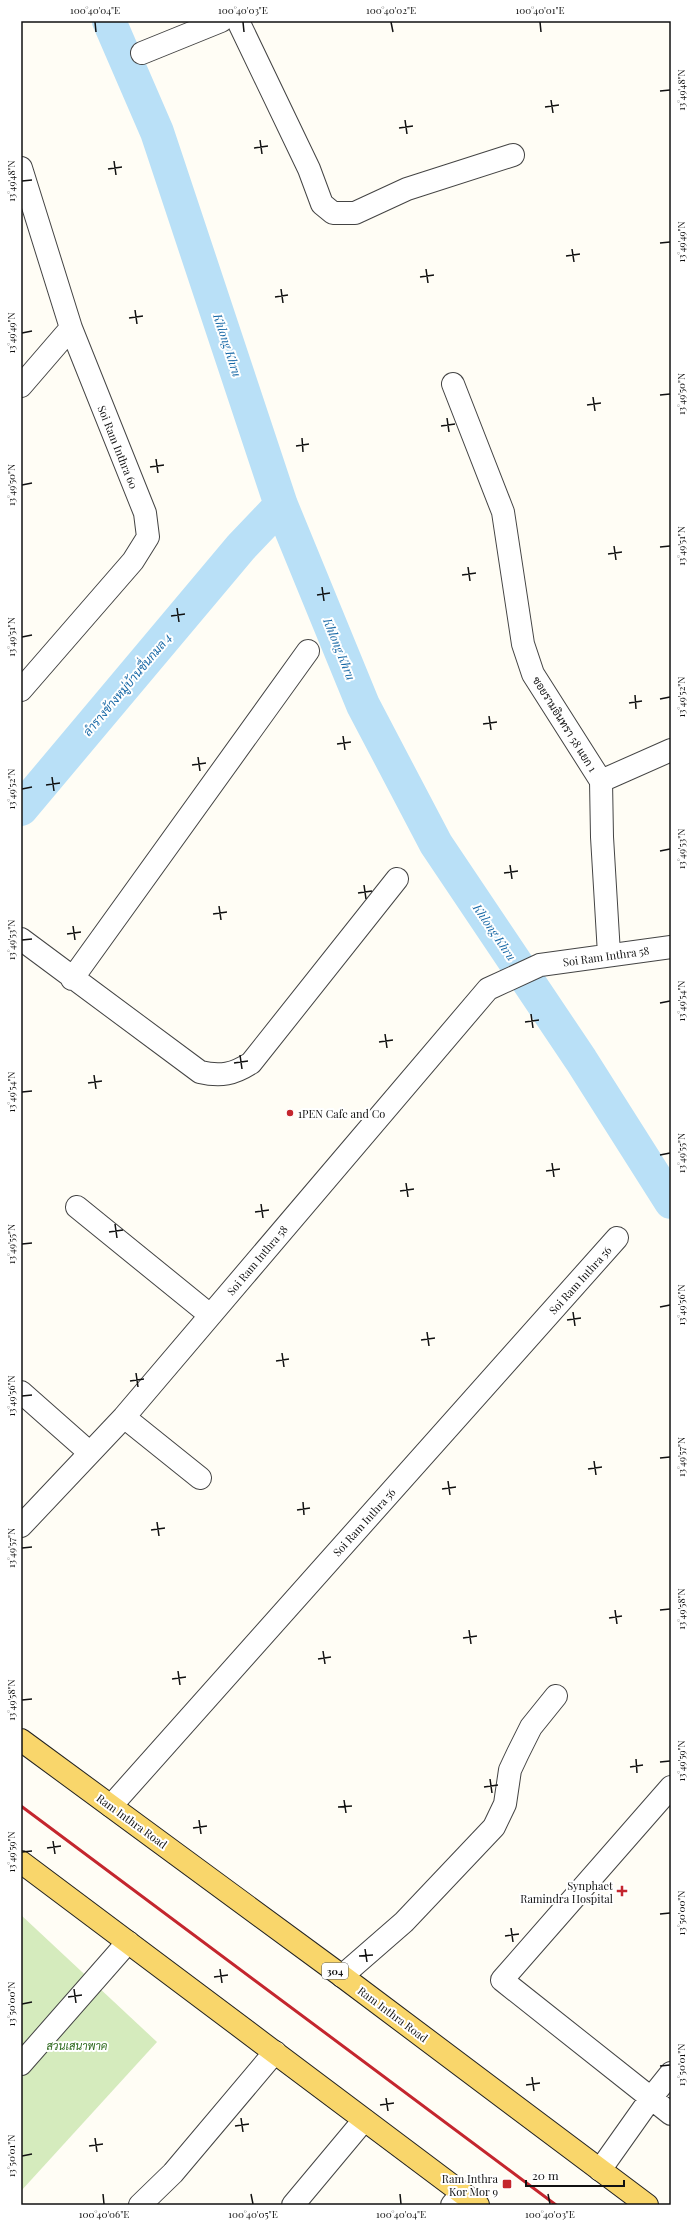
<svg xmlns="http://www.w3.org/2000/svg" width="692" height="2226" viewBox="0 0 692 2226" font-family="'Playfair Display',Sarabun,serif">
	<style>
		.green { fill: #d5ebbd }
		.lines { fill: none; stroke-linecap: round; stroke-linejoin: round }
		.canal { stroke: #b9e0f7; stroke-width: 34 }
		.minor-casing { stroke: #444; stroke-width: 24 }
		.major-casing { stroke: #222; stroke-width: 24 }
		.minor { stroke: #fff; stroke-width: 22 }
		.major { stroke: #f9d66b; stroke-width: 22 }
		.rail { stroke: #c4262e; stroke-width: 3 }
		.ticks { fill: none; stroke: #111; stroke-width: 1.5 }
		.poi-dot { fill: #c4262e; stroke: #fff; stroke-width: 1.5 }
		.labels { text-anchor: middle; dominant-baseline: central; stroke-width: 4; stroke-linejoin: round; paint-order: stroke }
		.shield { fill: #fff; stroke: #585858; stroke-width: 1 }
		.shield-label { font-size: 10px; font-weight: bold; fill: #111 }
		.street-label { font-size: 11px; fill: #111; stroke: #fff }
		.poi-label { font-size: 11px; fill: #111; stroke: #fff; text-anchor: end }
		.park-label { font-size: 11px; font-style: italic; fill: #2f6b1f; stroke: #fff }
		.water-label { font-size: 12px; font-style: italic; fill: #1768a6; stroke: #fff }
		.neatline { fill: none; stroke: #111; stroke-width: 1.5 }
		.ticks-label { font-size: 10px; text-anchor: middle; fill: #111 }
	</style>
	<rect width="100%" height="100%" fill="#fffdf5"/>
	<!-- green -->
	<path class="green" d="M21,1915L157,2042L21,2191Z"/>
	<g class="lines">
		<!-- canal -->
		<path class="canal" d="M109,21L157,132L281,505L363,705L436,844L581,1060L671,1202
			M21,809L241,547L281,505"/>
		<!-- minor casing -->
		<g class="minor-casing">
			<path id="minor" d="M238,21L309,169L322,204L333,213H355L407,189L513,155
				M142,53L221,21
				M21,168L71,328L145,513L148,537L133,561L21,690
				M453,384L503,512L523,644L533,674L601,781L602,837L609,954
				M21,386L71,328
				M601,781L671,750
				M21,939L200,1072C221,1077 234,1074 251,1063L397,879
				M72,979L308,651
				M77,1207L210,1315
				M21,1392L90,1453
				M124,1417L200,1478
				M21,1526L124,1417L488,989L540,965L671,947
				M671,1787L502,1980L671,2114
				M111,1806L617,1238
				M342,1976L404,1922L494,1827L505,1804L510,1770L518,1753L531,1727L556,1696
				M21,2064L128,1942
				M600,2170L651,2098L671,2073
				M140,2205L173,2173L275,2052
				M293,2205L364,2120
				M452,2205L462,2193"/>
		</g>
		<!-- major casing -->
		<g class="major-casing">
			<path id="major" d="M21,1740L342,1976L647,2205
				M21,1862L478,2205"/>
		</g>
		<!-- minor -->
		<use href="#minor" class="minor"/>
		<!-- major -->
		<use href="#major" class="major"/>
		<!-- rail -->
		<path class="rail" d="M21,1806L556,2205"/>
	</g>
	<!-- ticks -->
	<path class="ticks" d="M95,22L96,32M243,22L244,32M391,22L393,32M540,22L541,32M660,91L670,90M551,100L553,113M545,107L559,105M405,120L407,134M399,128L413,126M260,140L262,154M254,148L268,146M114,161L116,175M108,169L122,167M22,181L32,180M660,243L670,242M572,249L574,262M566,256L580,254M426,269L428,283M420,277L434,275M281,289L283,303M275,297L288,295M135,310L137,324M129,318L143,316M22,333L32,331M660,395L670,394M593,397L595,411M587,405L601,403M447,418L449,432M441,426L455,424M302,438L303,452M296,446L309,444M156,459L158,473M150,467L164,465M22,485L32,483M614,546L616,560M660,547L670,546M608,554L622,552M468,567L470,581M462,575L476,573M322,587L324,601M317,595L330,593M177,608L179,622M171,616L185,614M22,637L32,635M635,695L636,709M660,699L670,697M629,703L642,701M489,716L491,730M483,724L497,722M343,736L345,750M337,744L351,742M198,757L200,771M192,765L206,763M52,777L54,791M46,785L60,783M22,789L32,787M660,851L670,849M510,865L512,879M504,873L518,871M364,885L366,899M358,893L372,891M219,906L221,920M213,914L227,912M73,926L75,940M67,934L81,932M22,940L32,939M660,1003L670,1001M531,1014L533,1028M525,1022L539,1020M385,1034L387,1048M379,1042L393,1040M240,1055L242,1069M234,1063L248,1061M94,1075L96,1089M88,1083L102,1081M22,1092L32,1091M660,1155L670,1153M552,1163L554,1177M546,1171L560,1169M406,1183L408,1197M400,1191L414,1189M261,1204L263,1218M255,1212L269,1210M115,1224L117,1238M109,1232L123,1230M22,1244L32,1243M660,1307L670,1305M573,1312L575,1326M567,1320L581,1318M427,1332L429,1346M421,1340L435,1338M282,1353L284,1367M276,1361L289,1359M136,1373L138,1387M130,1381L144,1379M22,1396L32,1395M660,1458L670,1457M594,1461L596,1475M588,1469L602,1467M448,1481L450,1495M442,1489L456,1487M303,1502L304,1515M297,1510L310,1508M157,1522L159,1536M151,1530L165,1528M22,1548L32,1547M615,1610L617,1624M660,1610L670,1609M609,1618L622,1616M469,1630L471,1644M463,1638L477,1636M323,1651L325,1664M318,1659L331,1657M178,1671L180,1685M172,1679L186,1677M22,1700L32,1699M636,1759L637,1773M660,1762L670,1761M630,1767L643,1765M490,1779L492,1793M484,1787L498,1785M344,1800L346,1813M338,1807L352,1806M199,1820L201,1834M193,1828L207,1826M53,1841L55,1854M47,1848L61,1846M22,1852L32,1851M660,1914L670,1913M511,1928L513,1942M505,1936L519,1934M365,1949L367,1962M359,1956L373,1955M220,1969L222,1983M214,1977L228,1975M74,1989L76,2003M68,1997L82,1995M22,2004L32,2002M660,2066L670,2065M532,2077L534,2091M526,2085L540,2083M386,2098L388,2111M380,2105L394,2103M241,2118L243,2132M235,2126L249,2124M95,2138L97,2152M89,2146L103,2144M22,2156L32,2154M103,2194L104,2204M251,2194L253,2204M400,2194L401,2204M548,2194L550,2204"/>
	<!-- markers -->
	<g class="poi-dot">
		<circle cx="290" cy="1113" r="4"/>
		<path d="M620 1885h4v4h4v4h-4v4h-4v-4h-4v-4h4z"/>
		<rect x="502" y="2179" width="10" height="10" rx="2"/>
	</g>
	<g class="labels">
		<!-- shield labels -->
		<rect class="shield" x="322" y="1963" width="26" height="16" rx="3"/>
		<g class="shield-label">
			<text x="335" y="1971">304</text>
		</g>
		<!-- street labels -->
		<g class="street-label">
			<text transform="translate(118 447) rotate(68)">Soi Ram Inthra 60</text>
			<text transform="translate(565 724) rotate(58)">ซอยรามอินทรา 58 แยก 1</text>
			<text transform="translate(606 956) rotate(-8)">Soi Ram Inthra 58</text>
			<text transform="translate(257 1260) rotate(-50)">Soi Ram Inthra 58</text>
			<text transform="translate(580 1280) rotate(-48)">Soi Ram Inthra 56</text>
			<text transform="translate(364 1522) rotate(-48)">Soi Ram Inthra 56</text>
			<text transform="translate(132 1821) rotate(36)">Ram Inthra Road</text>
			<text transform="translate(393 2014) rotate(37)">Ram Inthra Road</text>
		</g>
		<!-- poi labels -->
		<g class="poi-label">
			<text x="298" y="1113" text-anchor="start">1PEN Cafe and Co</text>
			<text x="613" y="1885">Synphaet<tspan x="613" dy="13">Ramindra Hospital</tspan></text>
			<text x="498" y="2178">Ram Inthra<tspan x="498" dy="13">Kor Mor 9</tspan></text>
		</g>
		<!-- park labels -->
		<g class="park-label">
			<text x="77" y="2045">สวนเสนาพาค</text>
		</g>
		<!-- water labels -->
		<g class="water-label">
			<text transform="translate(228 345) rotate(72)">Khlong Khru</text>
			<text transform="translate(340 649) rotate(68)">Khlong Khru</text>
			<text transform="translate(127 684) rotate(-50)">ลำรางข้างหมู่บ้านชื่นกมล 4</text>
			<text transform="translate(495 932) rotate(56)">Khlong Khru</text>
		</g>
	</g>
	<!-- border -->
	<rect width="692" height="2226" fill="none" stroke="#ffffff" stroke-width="44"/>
	<!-- scale -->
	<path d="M526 2180v6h98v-6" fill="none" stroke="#111111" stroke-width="2"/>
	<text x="532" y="2180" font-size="12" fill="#111111" stroke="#ffffff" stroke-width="3" paint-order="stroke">20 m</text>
	<rect x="22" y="22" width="648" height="2182" class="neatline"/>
	<g class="ticks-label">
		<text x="95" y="14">100°40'04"E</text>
		<text x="243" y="14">100°40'03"E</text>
		<text x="391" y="14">100°40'02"E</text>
		<text x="540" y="14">100°40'01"E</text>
		<text transform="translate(681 90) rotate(-90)" y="4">13°49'48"N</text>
		<text transform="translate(11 181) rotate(-90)" y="4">13°49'48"N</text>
		<text transform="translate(681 242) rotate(-90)" y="4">13°49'49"N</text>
		<text transform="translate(11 333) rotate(-90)" y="4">13°49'49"N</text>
		<text transform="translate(681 394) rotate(-90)" y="4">13°49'50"N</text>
		<text transform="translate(11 485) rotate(-90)" y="4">13°49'50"N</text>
		<text transform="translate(681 546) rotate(-90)" y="4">13°49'51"N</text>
		<text transform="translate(11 637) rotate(-90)" y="4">13°49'51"N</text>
		<text transform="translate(681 697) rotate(-90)" y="4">13°49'52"N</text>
		<text transform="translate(11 789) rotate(-90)" y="4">13°49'52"N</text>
		<text transform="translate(681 849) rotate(-90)" y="4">13°49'53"N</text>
		<text transform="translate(11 940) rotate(-90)" y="4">13°49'53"N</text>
		<text transform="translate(681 1001) rotate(-90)" y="4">13°49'54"N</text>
		<text transform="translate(11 1092) rotate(-90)" y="4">13°49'54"N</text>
		<text transform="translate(681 1153) rotate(-90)" y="4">13°49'55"N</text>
		<text transform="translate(11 1244) rotate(-90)" y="4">13°49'55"N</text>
		<text transform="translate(681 1305) rotate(-90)" y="4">13°49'56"N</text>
		<text transform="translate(11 1396) rotate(-90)" y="4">13°49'56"N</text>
		<text transform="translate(681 1457) rotate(-90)" y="4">13°49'57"N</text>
		<text transform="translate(11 1548) rotate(-90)" y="4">13°49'57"N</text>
		<text transform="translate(681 1609) rotate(-90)" y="4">13°49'58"N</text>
		<text transform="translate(11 1700) rotate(-90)" y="4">13°49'58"N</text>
		<text transform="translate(681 1761) rotate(-90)" y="4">13°49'59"N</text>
		<text transform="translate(11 1852) rotate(-90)" y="4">13°49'59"N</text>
		<text transform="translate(681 1913) rotate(-90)" y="4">13°50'00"N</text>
		<text transform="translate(11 2004) rotate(-90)" y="4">13°50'00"N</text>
		<text transform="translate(681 2065) rotate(-90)" y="4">13°50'01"N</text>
		<text transform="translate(11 2156) rotate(-90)" y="4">13°50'01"N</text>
		<text x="104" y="2218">100°40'06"E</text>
		<text x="253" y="2218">100°40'05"E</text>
		<text x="401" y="2218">100°40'04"E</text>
		<text x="550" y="2218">100°40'03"E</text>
	</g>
</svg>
